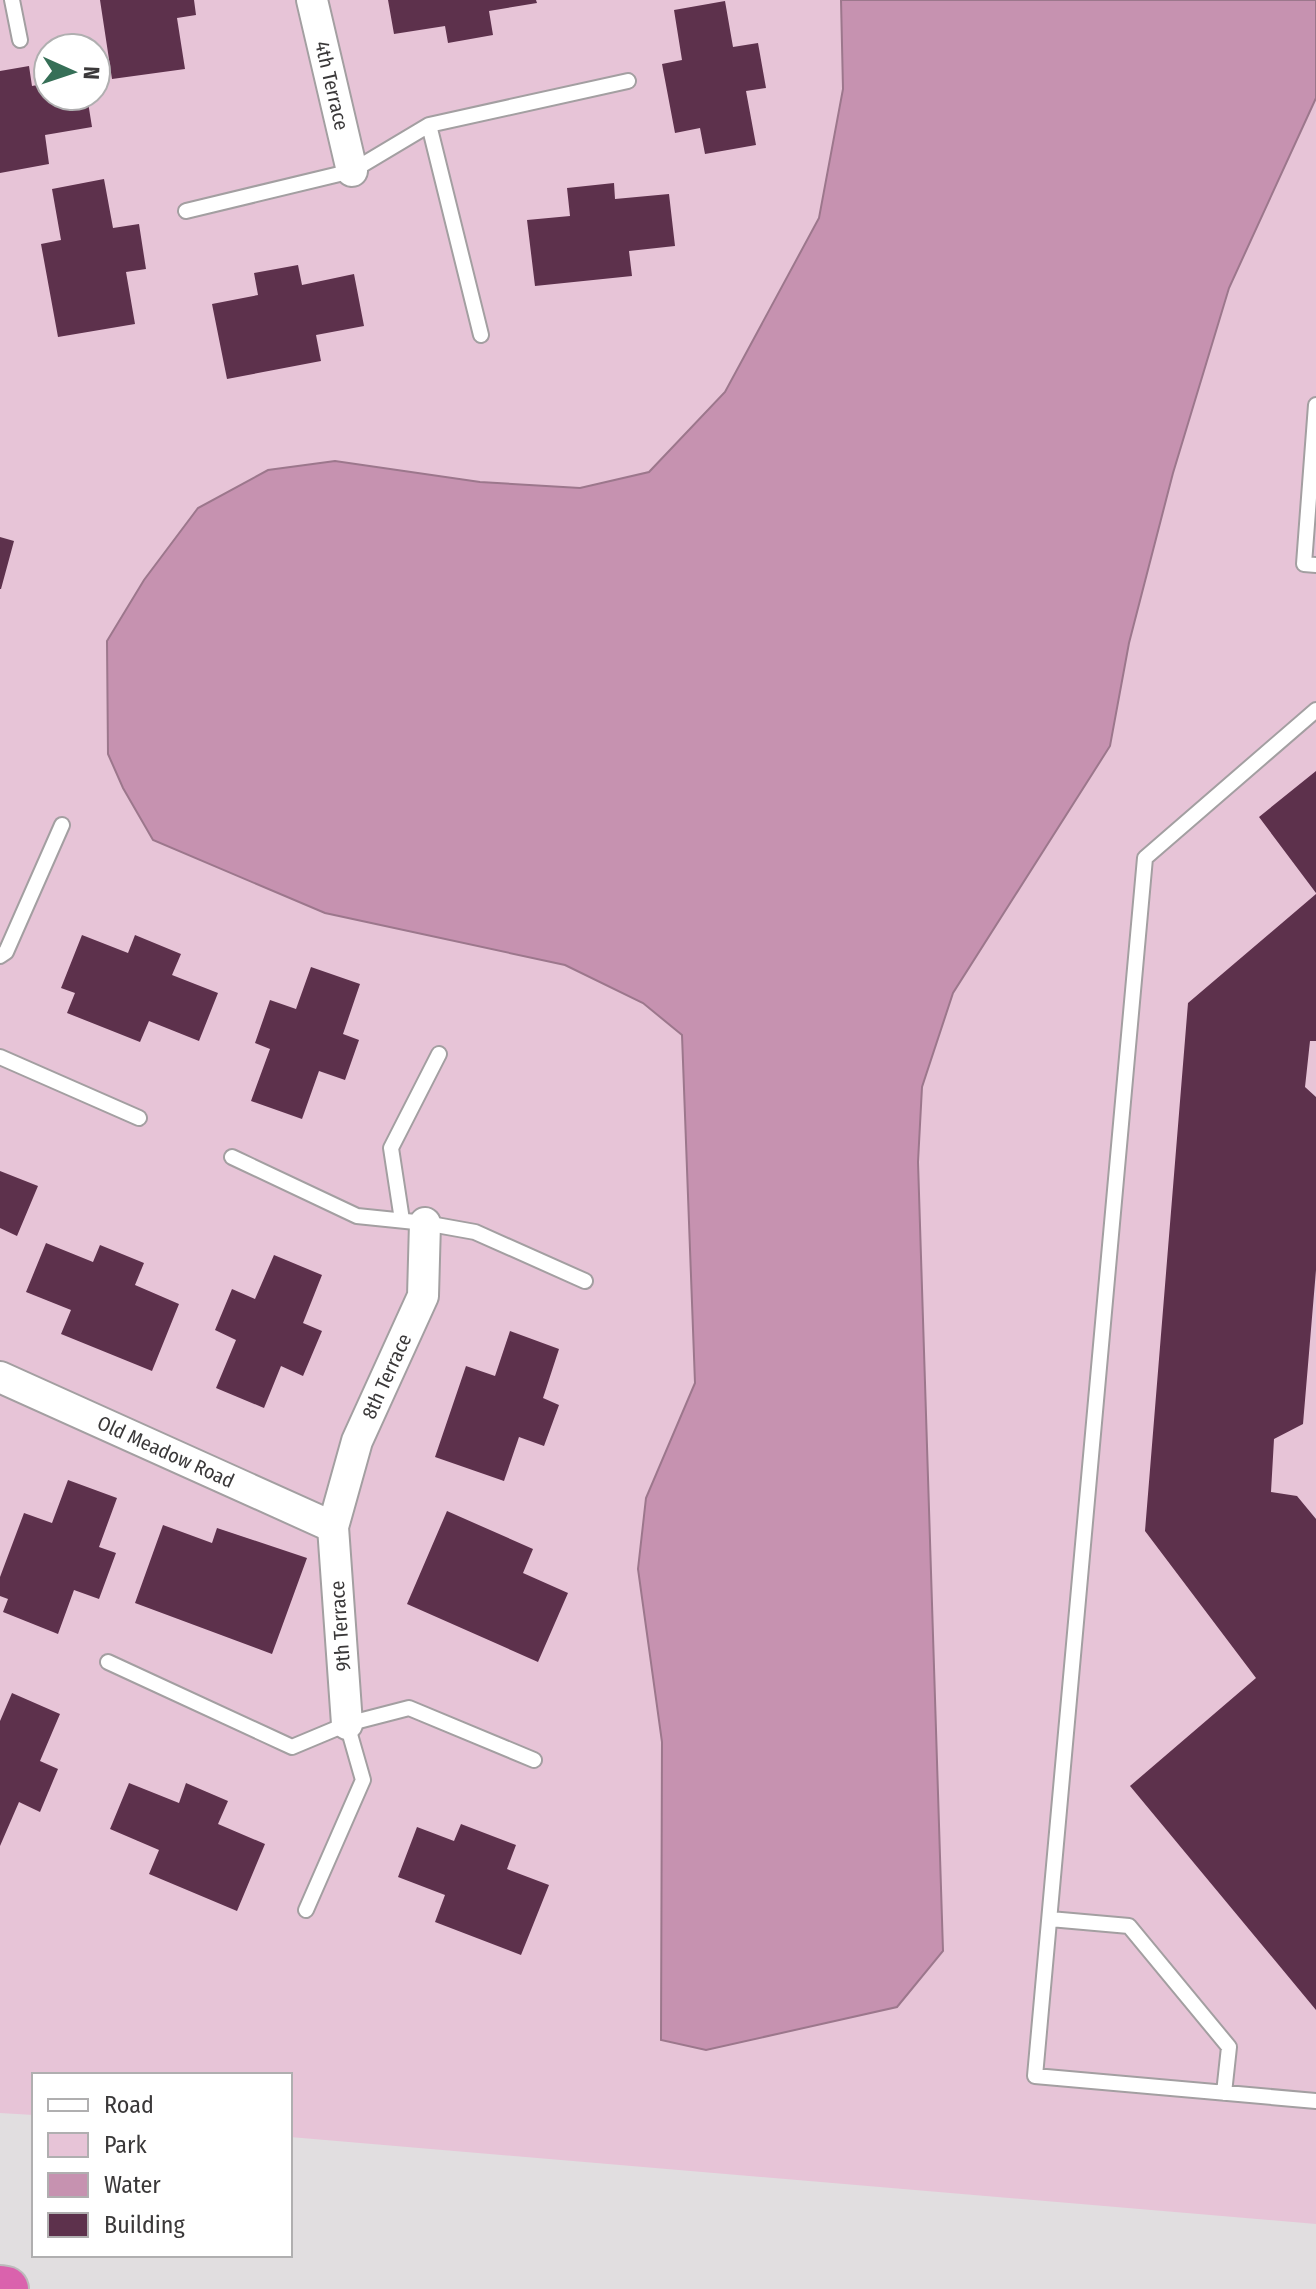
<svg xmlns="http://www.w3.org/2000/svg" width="1316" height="2289" viewBox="0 0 1316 2289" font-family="'Fira Sans Condensed',sans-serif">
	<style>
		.green { fill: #e7c4d7; fill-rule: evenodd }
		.water { fill: #c692b0; stroke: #9c778c; stroke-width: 2 }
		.building { fill: #5d314c }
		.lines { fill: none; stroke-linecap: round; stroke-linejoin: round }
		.service-casing { stroke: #a39fa1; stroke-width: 18 }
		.minor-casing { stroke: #a39fa1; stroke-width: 34 }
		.motorway-casing { stroke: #bcbbbc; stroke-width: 48 }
		.service { stroke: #fff; stroke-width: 14 }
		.minor { stroke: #fff; stroke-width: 30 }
		.motorway { stroke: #da62ad; stroke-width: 44 }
		.labels { text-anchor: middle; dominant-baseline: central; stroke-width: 8; stroke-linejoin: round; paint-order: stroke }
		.street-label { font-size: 20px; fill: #3a3839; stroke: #fff }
	</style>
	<rect width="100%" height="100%" fill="#e1dee0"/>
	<!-- green -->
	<path class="green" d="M0,0H1316V2224L290,2137V2075H34V2115L0,2113ZM48,48H96V96H48Z"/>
	<!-- water -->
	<path class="water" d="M841,0H1316V98L1229,288L1173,473L1129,643L1110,746L953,993L922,1087L918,1162L943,1951L897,2007L706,2050L661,2040L662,1742L638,1569L646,1498L695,1383L682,1035L643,1003L565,965L325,913L153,840L123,788L108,754L107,641L144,580L198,508L268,470L335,461L480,482L580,488L649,472L725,392L819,218L843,89Z"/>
	<!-- building -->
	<path class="building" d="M100,0H194L196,15L177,18L185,69L112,79Z
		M388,0H536L537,3L489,11L493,35L448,43L445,26L394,34Z
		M725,1L733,47L758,43L766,88L746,91L756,145L705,154L700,128L675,133L662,64L682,60L674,10Z
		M29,66L32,86L48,83V96H87L92,127L45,135L49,164L0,173V71Z
		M104,179L113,228L139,224L146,269L126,272L135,324L58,337L41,244L61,240L52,189Z
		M614,183L615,199L669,194L675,246L629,251L632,276L535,286L527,220L570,216L567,188Z
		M298,265L302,285L354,274L364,326L316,335L321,361L227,379L212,304L258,295L254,273Z
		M0,537L14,541L1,589H0Z
		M1316,771V893L1259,817Z
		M1316,894V1041H1310L1305,1087L1316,1097V1270L1303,1424L1274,1439L1271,1492L1297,1496L1316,1519V2010L1130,1786L1256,1678L1145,1531L1188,1003Z
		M82,935L128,953L135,935L181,954L172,975L218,993L199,1041L149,1021L140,1042L67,1013L75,993L61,988Z
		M311,967L360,984L343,1034L359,1040L345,1080L319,1071L302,1119L251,1101L270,1049L255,1043L270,1000L296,1009Z
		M0,1171L38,1186L17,1236L0,1228Z
		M46,1243L93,1262L100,1245L144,1263L135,1285L179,1304L152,1371L61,1334L71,1310L26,1292Z
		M274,1255L322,1275L303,1323L322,1331L303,1376L281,1366L264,1408L216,1388L236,1340L215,1330L232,1289L255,1299Z
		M510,1331L559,1349L543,1398L559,1405L544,1446L519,1437L504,1481L435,1457L466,1366L495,1376Z
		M68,1480L117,1498L99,1547L116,1553L99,1599L74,1590L58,1634L3,1612L8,1599L0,1596V1577L24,1513L52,1523Z
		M447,1511L533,1549L523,1573L568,1593L538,1662L407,1604Z
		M163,1525L212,1543L217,1528L307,1558L272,1654L135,1603Z
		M12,1693L60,1714L40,1761L58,1769L40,1812L19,1802L0,1846V1721Z
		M129,1783L179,1803L186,1783L228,1801L218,1824L265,1844L237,1911L149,1874L159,1850L110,1829Z
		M461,1824L516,1845L507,1869L549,1885L521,1955L435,1922L445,1895L398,1877L417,1827L454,1841Z"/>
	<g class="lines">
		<!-- service casing -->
		<g class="service-casing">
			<path id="service" d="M12,0L20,40
				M429,125L481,335
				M186,211L352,171L429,125L628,81
				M1316,405L1304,564L1316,565
				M1316,710L1145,858L1035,2076L1316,2101
				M0,956L6,952L62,825
				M0,1057L139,1118
				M232,1157L357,1216L425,1223L475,1232L585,1281
				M402,1220L391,1148L439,1054
				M108,1662L292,1747L347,1724L409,1708L534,1760
				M306,1910L363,1780L347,1724
				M1050,1919L1129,1926L1229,2047L1224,2093"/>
		</g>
		<!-- minor casing -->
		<g class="minor-casing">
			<g id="minor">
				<path id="s1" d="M312,0L352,171"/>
				<path id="s2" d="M0,1377L333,1527"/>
				<path id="s3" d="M347,1724L333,1527L357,1441L423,1296L425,1223"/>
			</g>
		</g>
		<!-- motorway casing -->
		<g class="motorway-casing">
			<path id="motorway" d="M0,2288L6,2289"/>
		</g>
		<!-- service -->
		<use href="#service" class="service"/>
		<!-- minor -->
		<use href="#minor" class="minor"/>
		<!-- motorway -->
		<use href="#motorway" class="motorway"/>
	</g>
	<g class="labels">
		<!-- street labels -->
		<g class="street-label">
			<text stroke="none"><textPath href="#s1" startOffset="88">4th Terrace</textPath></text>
			<text stroke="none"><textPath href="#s3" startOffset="358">8th Terrace</textPath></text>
			<text stroke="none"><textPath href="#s2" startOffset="182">Old Meadow Road</textPath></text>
			<text transform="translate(340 1626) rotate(-94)">9th Terrace</text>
		</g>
	</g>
	<!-- legend -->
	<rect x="32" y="2073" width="260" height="184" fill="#ffffff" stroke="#b0afb0" stroke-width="2"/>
	<rect x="48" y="2099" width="40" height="12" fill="#ffffff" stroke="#b0afb0" stroke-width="2"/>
	<text x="104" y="2113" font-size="24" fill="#3a3839">Road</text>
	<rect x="48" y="2133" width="40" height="24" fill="#e7c4d7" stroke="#b0afb0" stroke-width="2"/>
	<text x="104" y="2153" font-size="24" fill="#3a3839">Park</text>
	<rect x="48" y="2173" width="40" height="24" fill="#c692b0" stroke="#b0afb0" stroke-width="2"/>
	<text x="104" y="2193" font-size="24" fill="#3a3839">Water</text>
	<rect x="48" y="2213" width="40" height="24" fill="#5d314c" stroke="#b0afb0" stroke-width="2"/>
	<text x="104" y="2233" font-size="24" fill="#3a3839">Building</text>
	<!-- north arrow -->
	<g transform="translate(72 72) rotate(93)"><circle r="38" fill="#ffffff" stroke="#b0afb0" stroke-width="2"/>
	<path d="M0-6L14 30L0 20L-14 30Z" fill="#366f57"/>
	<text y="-12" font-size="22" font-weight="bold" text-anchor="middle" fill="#3a3839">N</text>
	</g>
</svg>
